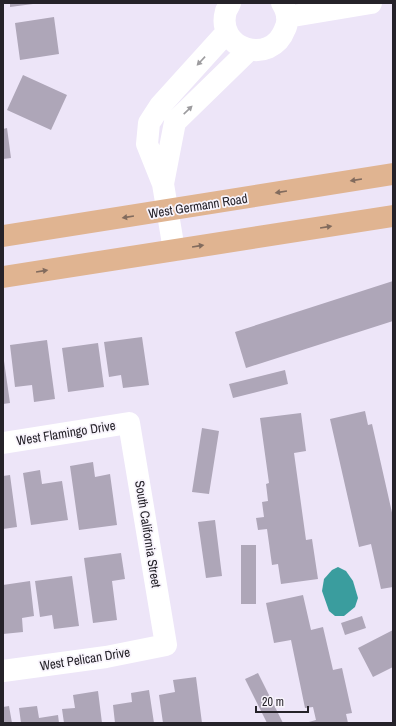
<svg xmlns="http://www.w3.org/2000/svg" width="396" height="726" viewBox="0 0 396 726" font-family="'Archivo Narrow',sans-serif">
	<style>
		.water { fill: #3a9d9e }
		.building { fill: #aea6b8 }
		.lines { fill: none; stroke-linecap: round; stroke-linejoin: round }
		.minor { stroke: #fff; stroke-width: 22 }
		.major { stroke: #e0b491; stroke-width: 22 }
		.oneway { fill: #9d9c9f }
		.oneway2 { fill: #826b5d }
		.labels { text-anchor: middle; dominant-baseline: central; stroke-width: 3.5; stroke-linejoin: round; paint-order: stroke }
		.street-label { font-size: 13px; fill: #252229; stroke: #f8f4fc }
	</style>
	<rect width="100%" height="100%" fill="#ede5f8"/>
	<!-- water -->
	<path class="water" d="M338,567L346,571L353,581L358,598L355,607L344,616H335L329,611L322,591L324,579L332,570Z"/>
	<!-- building -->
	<path class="building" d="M10,3H33V4L10,7Z
		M54,17L59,54L20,60L15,23Z
		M23,75L67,95L51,130L7,110Z
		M7,128L11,158L3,159V129Z
		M393,281V321L246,368L235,332Z
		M142,337L149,385L123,388L121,375L109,377L104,342Z
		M47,340L55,399L34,402L32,385L15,387L10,345Z
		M98,343L104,387L68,392L62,348Z
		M3,361H4L10,403L3,404Z
		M285,370L288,384L233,398L229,384Z
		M365,411L368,425L372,424L393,517V587L381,589L371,544L359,547L330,419Z
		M301,413L306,451L294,453L306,540L312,539L318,579L281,584L278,564L272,565L267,529L258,530L256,518L264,517L262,502L268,501L266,484L269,483L260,418Z
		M202,428L219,431L209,494L192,492Z
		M93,462L95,477L110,474L117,525L79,530L70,466Z
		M40,470L42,484L62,481L68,520L31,525L23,473Z
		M10,475L17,527L3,529V476Z
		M215,520L222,576L206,578L198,522Z
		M241,545H256V604H241Z
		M121,553L125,579L112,581L117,620L93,623L84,558Z
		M72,576L79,626L54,629L52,615L40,617L35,581Z
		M30,581L34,616L22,618L23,632L3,634V585Z
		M303,595L311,630L323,627L333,670L342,668L352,713L346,714L348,723H305L316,720L313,707L305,708L291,640L274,643L266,603Z
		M362,616L366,628L345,635L341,623Z
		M393,630V667L373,677L358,648Z
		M258,673L283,723H267L245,679Z
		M196,677L202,723H163L159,695L175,692L173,680Z
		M149,690L154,723H115L113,705L132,702L131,693Z
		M98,691L102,723H64L62,709L75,708L73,695Z
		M9,706L12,723H3V707Z
		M37,706L39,718L58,715L59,723H21L19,708Z"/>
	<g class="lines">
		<!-- minor -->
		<path class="minor" d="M230,3C229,6 227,9 226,11C215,49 271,67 285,29C289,21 287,11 282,3
			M287,17L371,3
			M163,184L175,122L249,50
			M174,250L163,184L147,144L149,123L160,106L227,32
			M3,443L129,423L166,645L106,657L3,671"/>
		<!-- major -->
		<path class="major" d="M3,236L393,174
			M3,277L393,216"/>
	</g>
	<!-- one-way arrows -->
	<defs><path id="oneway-solid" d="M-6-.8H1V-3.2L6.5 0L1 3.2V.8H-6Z"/></defs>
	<g class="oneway">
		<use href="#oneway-solid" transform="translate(201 61) rotate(133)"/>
		<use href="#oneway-solid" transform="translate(188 110) rotate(-44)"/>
	</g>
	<g class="oneway2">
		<use href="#oneway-solid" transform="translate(356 180) rotate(171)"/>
		<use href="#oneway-solid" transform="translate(281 192) rotate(171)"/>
		<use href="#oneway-solid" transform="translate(128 217) rotate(171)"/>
		<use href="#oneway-solid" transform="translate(326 227) rotate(-9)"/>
		<use href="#oneway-solid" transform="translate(198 246) rotate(-9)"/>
		<use href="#oneway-solid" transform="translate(42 271) rotate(-9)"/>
	</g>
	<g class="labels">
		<!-- street labels -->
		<g class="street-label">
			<text transform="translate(198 206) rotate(-9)">West Germann Road</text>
			<text transform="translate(66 433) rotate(-9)">West Flamingo Drive</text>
			<text transform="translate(148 534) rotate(81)">South California Street</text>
			<text transform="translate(85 659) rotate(-9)">West Pelican Drive</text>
		</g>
	</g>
	<!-- border -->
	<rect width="396" height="726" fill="none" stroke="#252229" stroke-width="8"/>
	<!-- scale -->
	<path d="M256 706v6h52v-6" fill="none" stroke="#252229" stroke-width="2"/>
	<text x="262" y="706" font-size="12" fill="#252229" stroke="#f8f4fc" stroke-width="3" paint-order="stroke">20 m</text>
</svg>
